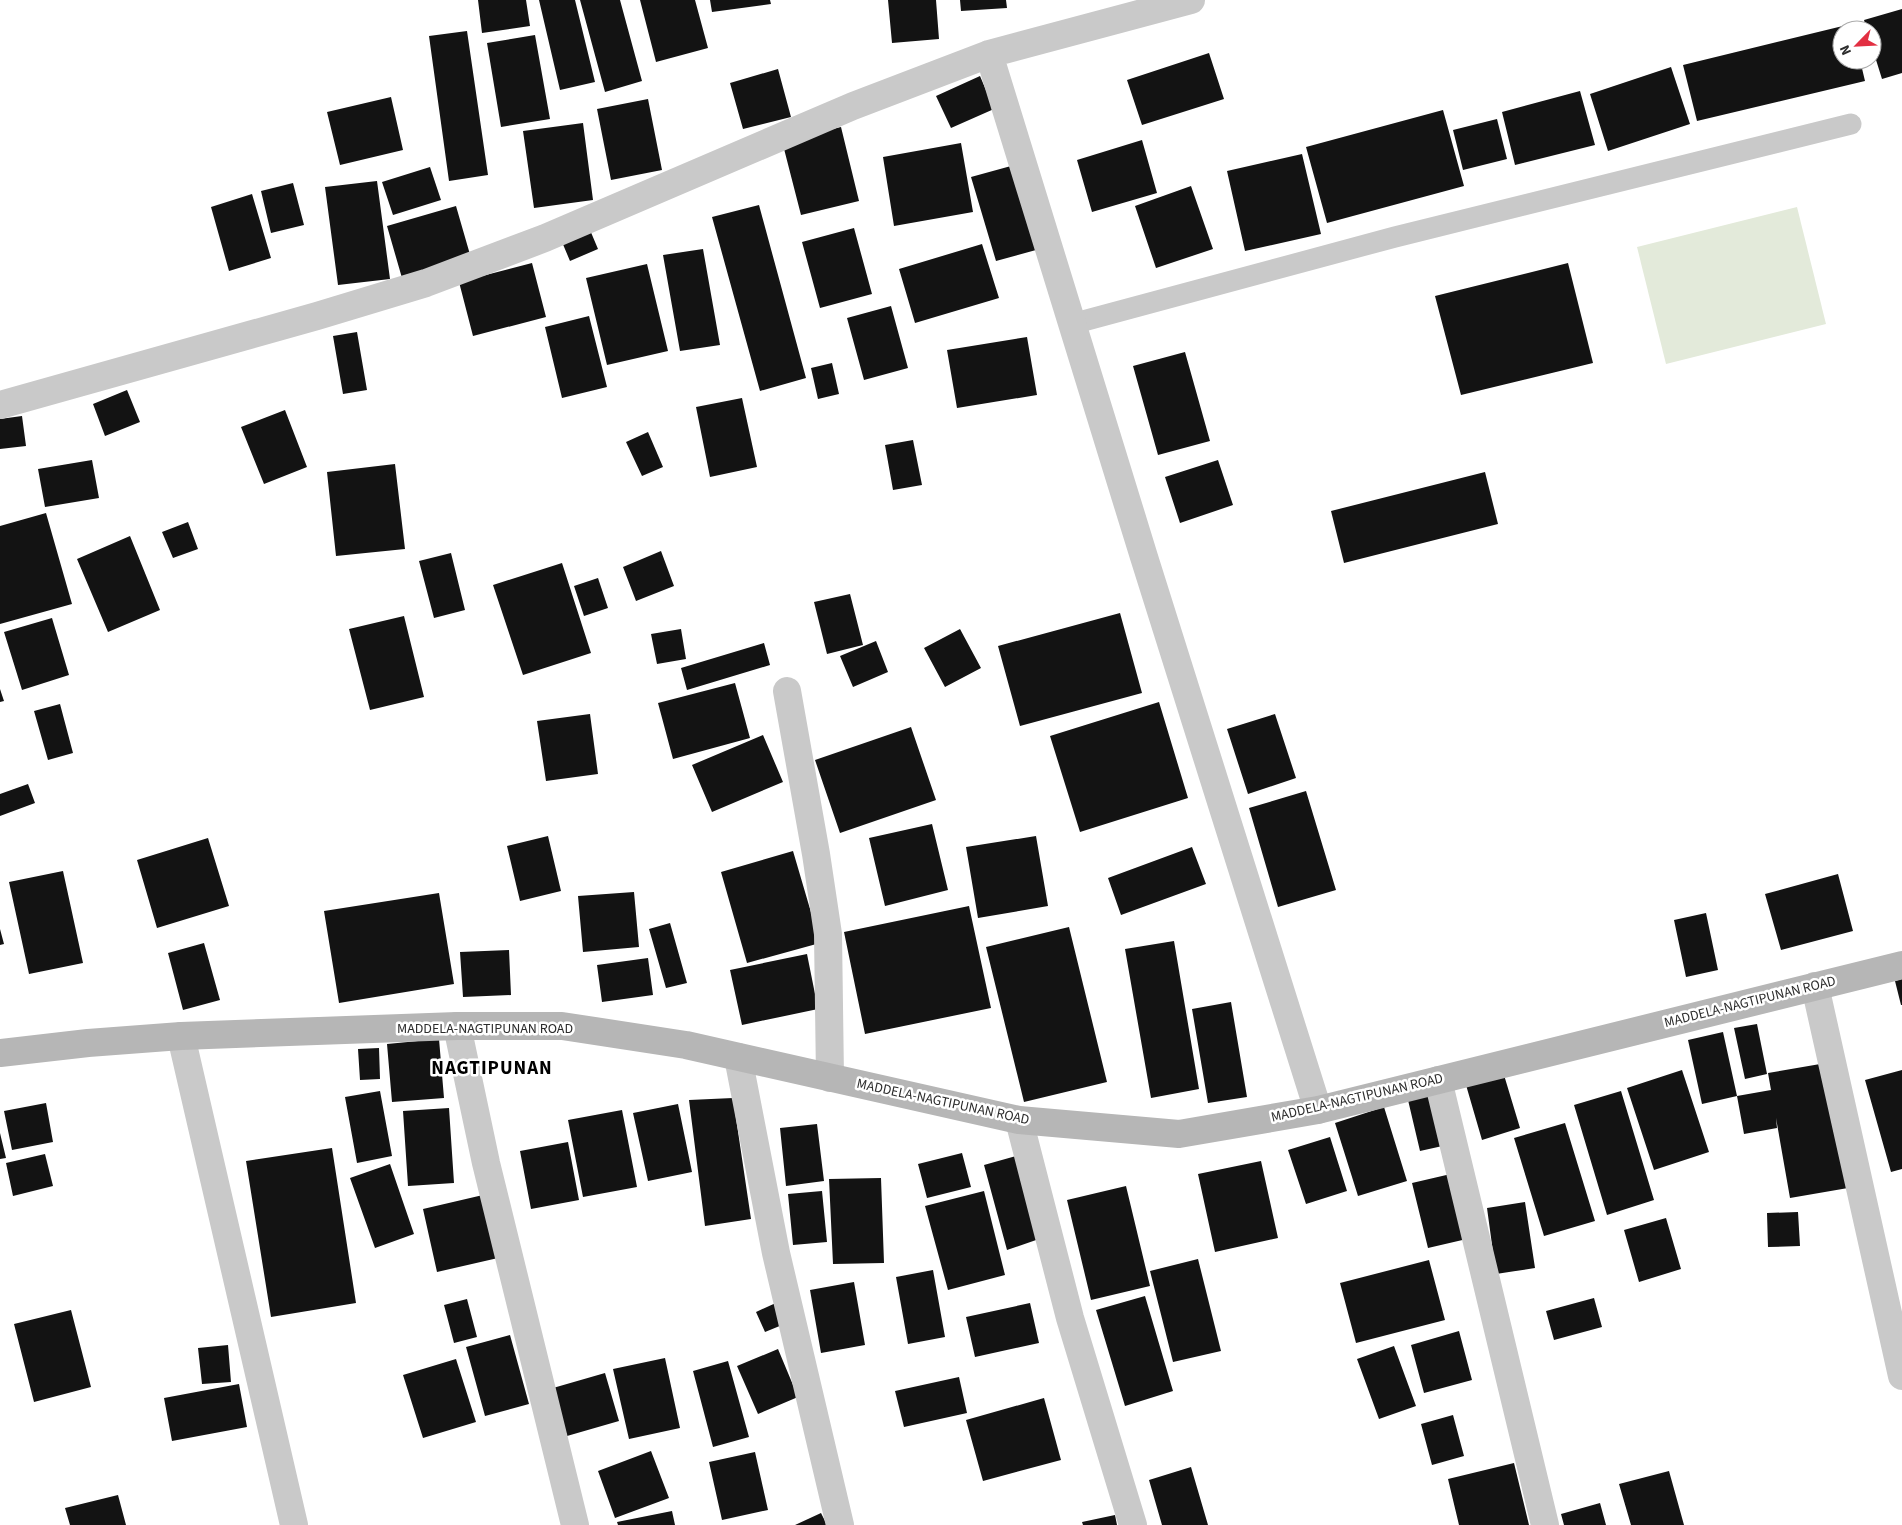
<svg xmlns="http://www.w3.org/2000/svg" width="1902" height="1525" viewBox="0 0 1902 1525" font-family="'Source Sans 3',sans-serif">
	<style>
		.green { fill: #e3eada }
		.building { fill: #131313 }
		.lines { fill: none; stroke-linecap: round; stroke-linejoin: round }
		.service { stroke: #c9c9c9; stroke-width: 21 }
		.minor { stroke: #c9c9c9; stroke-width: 28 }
		.secondary { stroke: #b6b6b6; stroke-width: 28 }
		.labels { text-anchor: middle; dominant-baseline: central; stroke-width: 5; stroke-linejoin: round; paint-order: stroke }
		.street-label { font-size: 14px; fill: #2c2c2c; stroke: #fff }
		.district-label { font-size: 19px; font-weight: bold; letter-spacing: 1px; fill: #000; stroke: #fff }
	</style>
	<rect width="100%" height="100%" fill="#fff"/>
	<!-- green -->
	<path class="green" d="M1797,207L1826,324L1666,364L1637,247Z"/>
	<!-- building -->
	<path class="building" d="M478,0H526L530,26L482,33Z
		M539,0H575L595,82L560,90Z
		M580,0H620L642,81L605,92Z
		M640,0H695L708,48L656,62Z
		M710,0H770L771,4L712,12Z
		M888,0H936L939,39L892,43Z
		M960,0H1006L1007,8L961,11Z
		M1902,9V73L1882,79L1872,47V30H1867L1864,20Z
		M1851,24L1852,30H1842V60H1860L1865,81L1697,121L1683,65Z
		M467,31L488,175L449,181L429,36Z
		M535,35L550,119L501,127L487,43Z
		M1209,53L1224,99L1142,125L1127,80Z
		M1671,67L1690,124L1608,151L1590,94Z
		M778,69L791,117L743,129L730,83Z
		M980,76L994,109L951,128L936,96Z
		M1580,91L1595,145L1515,165L1502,112Z
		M391,97L403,150L340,165L327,112Z
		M648,99L662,170L611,180L597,109Z
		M1443,110L1464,186L1327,223L1306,147Z
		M1497,119L1507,159L1463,170L1453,130Z
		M583,123L593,200L534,208L523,131Z
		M841,127L859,201L801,215L782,141Z
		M1142,140L1157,193L1092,212L1077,160Z
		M961,143L973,212L894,226L883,157Z
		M1302,154L1321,234L1245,251L1227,171Z
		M1011,166L1036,250L996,261L971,177Z
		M430,167L441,200L393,215L382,182Z
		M377,181L390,279L338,285L325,187Z
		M293,183L304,225L271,233L261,191Z
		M1191,186L1213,249L1156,268L1135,206Z
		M252,194L271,258L229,271L211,207Z
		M759,205L806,378L760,391L712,217Z
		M456,206L471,258L402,278L387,226Z
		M854,228L872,294L820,308L802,242Z
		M590,230L598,249L570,261L562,242Z
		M982,244L999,298L915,323L899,269Z
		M703,249L720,345L680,351L663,255Z
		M532,263L546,317L473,336L459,282Z
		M1568,263L1593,363L1461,395L1435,296Z
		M647,264L668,351L607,365L586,278Z
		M891,306L908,368L864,380L847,318Z
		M589,316L607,387L562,398L545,327Z
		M357,332L367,390L343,394L333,336Z
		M1027,337L1037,395L957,408L947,350Z
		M1185,352L1210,441L1158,455L1133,366Z
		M832,363L839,394L818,399L811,368Z
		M127,390L140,422L105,436L93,404Z
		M742,398L757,467L710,477L696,407Z
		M285,410L307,467L264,484L241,427Z
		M22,416L26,446L0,449V419Z
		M648,432L663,467L642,476L626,442Z
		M913,440L922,485L893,490L885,445Z
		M92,460L99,498L45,507L38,469Z
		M1218,460L1233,505L1180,523L1165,477Z
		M395,464L405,549L336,556L327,472Z
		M1485,472L1498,524L1344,563L1331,511Z
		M46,513L72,604L0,624V526Z
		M188,522L198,549L173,558L162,532Z
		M130,536L160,610L108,632L77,559Z
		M661,551L674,586L636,601L623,567Z
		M451,553L465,610L434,618L419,561Z
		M562,563L591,653L523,675L493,585Z
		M598,578L608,608L584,616L574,586Z
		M850,594L863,645L827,654L814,602Z
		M1120,613L1142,693L1020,726L998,646Z
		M404,616L424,697L370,710L349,629Z
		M52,618L69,675L22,690L4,632Z
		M681,629L686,659L657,664L651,634Z
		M960,629L981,668L945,687L924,648Z
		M876,641L888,672L853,687L840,656Z
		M764,643L770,665L687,690L681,668Z
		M735,683L750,738L673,759L658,703Z
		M0,689L4,701L0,702Z
		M1159,702L1188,798L1080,832L1050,736Z
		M60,704L73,753L48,760L34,711Z
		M590,714L598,774L546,781L537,721Z
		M1275,714L1296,778L1248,794L1227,729Z
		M911,727L936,800L840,833L815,760Z
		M763,735L783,782L712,812L692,765Z
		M28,784L35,803L0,816V794Z
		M1306,791L1336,890L1278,907L1249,808Z
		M932,824L948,890L885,906L869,838Z
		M548,836L561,891L520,901L507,846Z
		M1036,836L1048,906L978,918L966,847Z
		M208,838L229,906L157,928L137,860Z
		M1192,847L1206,884L1121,915L1108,878Z
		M793,851L820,943L747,963L721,872Z
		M63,871L83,963L29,974L9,882Z
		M1838,874L1853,931L1781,950L1765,894Z
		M634,892L639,947L583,952L578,896Z
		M439,893L454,984L339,1003L324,911Z
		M969,906L991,1008L865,1034L844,932Z
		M1706,913L1718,970L1686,977L1674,920Z
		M670,923L687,983L666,988L649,929Z
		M1069,927L1107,1082L1024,1102L986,947Z
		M0,929L4,944L0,945Z
		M1174,941L1199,1089L1151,1098L1125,949Z
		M204,943L220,1000L183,1010L168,953Z
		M509,950L511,995L463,997L460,952Z
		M807,954L818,1009L742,1025L730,970Z
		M648,958L653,995L602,1002L597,965Z
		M1902,979V1005H1901L1895,981Z
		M1231,1002L1247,1097L1208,1103L1192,1009Z
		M1757,1024L1767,1074L1745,1079L1734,1028Z
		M1723,1032L1737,1096L1702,1104L1688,1040Z
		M439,1039L444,1098L392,1102L387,1044Z
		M379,1048L380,1079L360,1080L358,1049Z
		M1826,1063L1848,1188L1790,1198L1776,1118L1777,1128L1744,1134L1737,1096L1771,1090L1768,1073Z
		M1682,1070L1709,1152L1654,1170L1627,1088Z
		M1902,1070V1169L1891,1172L1865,1080Z
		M1504,1075L1520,1128L1482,1140L1466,1085Z
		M380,1091L392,1156L357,1163L345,1097Z
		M1621,1091L1654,1200L1607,1215L1574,1105Z
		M1436,1094L1447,1145L1420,1151L1408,1100Z
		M733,1098L751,1219L705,1226L689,1100Z
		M46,1103L53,1142L12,1150L4,1111Z
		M678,1104L692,1172L648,1181L633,1113Z
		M1384,1107L1407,1181L1358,1196L1335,1123Z
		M449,1108L454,1183L408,1186L403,1111Z
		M622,1110L637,1187L583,1197L568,1120Z
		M1565,1123L1595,1221L1544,1236L1514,1138Z
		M817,1124L824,1181L786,1186L780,1128Z
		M0,1133L6,1158L0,1159Z
		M1330,1137L1347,1191L1306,1204L1288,1150Z
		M568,1142L579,1200L531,1209L520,1151Z
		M332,1148L356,1303L271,1317L246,1161Z
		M962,1153L971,1187L927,1198L918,1164Z
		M45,1154L53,1186L13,1196L6,1163Z
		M1016,1156L1039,1239L1007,1250L984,1165Z
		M1261,1161L1278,1238L1215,1252L1198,1174Z
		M390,1164L414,1234L375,1248L350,1178Z
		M1455,1173L1471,1238L1428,1248L1412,1183Z
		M881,1178L884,1263L833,1264L829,1179Z
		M1126,1186L1150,1286L1091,1300L1067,1200Z
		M822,1191L827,1242L793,1245L788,1194Z
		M984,1191L1005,1275L948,1290L925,1206Z
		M483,1195L498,1258L437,1272L423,1209Z
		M1525,1202L1535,1268L1496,1274L1487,1208Z
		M1798,1212L1800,1246L1768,1247L1767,1213Z
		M1666,1218L1681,1269L1639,1282L1624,1230Z
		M1198,1259L1221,1351L1173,1362L1150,1271Z
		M1429,1260L1445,1320L1356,1343L1340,1283Z
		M933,1270L945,1337L908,1344L896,1277Z
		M854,1282L865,1345L821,1353L810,1290Z
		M1145,1296L1173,1391L1125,1406L1096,1310Z
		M1594,1298L1602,1327L1554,1340L1546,1311Z
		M467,1299L477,1337L454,1343L444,1305Z
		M778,1302L787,1323L765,1332L756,1312Z
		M1030,1303L1039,1343L975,1357L966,1317Z
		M71,1310L91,1387L34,1402L14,1324Z
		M1459,1331L1472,1380L1424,1393L1411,1345Z
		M510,1335L529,1404L485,1416L466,1347Z
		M228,1345L231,1382L202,1384L198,1348Z
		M1394,1346L1416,1406L1379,1419L1357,1359Z
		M778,1349L798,1397L758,1414L737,1366Z
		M665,1358L680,1428L629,1439L613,1369Z
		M456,1359L476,1422L423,1438L403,1375Z
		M728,1361L749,1437L713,1447L693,1371Z
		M605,1373L619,1421L567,1436L553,1388Z
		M959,1377L967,1413L904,1427L895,1391Z
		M239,1384L247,1427L172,1441L164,1398Z
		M1044,1398L1061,1460L983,1481L966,1420Z
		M1453,1415L1464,1456L1432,1465L1421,1424Z
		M651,1451L669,1498L615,1518L598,1471Z
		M755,1452L768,1510L722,1520L709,1462Z
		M1514,1463L1529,1525H1459L1448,1479Z
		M1191,1467L1208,1525H1162L1149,1480Z
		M1669,1471L1684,1525H1631L1619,1484Z
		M118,1495L126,1525H70L65,1508Z
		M1600,1503L1606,1525H1564L1561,1514Z
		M672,1511L675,1525H618L617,1522Z
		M821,1513L827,1525H795Z
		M1115,1515L1117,1525H1083L1082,1522Z"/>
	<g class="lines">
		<!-- service -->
		<path class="service" d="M1072,324L1395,237L1851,124"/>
		<!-- minor -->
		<path class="minor" d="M989,54L1144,557L1318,1110
			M0,405L317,316L426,283L545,238L853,106L989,54L1191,0
			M787,691L816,854L828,934L830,1078
			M1815,986L1902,1376
			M457,1026L486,1163L575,1525
			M181,1036L294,1525
			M738,1057L776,1253L840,1525
			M1438,1080L1545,1525
			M1019,1120L1070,1318L1133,1525"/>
		<!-- secondary -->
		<path class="secondary" d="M0,1053L88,1043L181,1036L457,1026H562L686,1045L1019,1120L1179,1134L1318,1110L1902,965"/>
	</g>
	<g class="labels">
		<!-- street labels -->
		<g class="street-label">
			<text transform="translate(1750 1002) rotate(-14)">MADDELA-NAGTIPUNAN ROAD</text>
			<text x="485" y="1029">MADDELA-NAGTIPUNAN ROAD</text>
			<text transform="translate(1357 1098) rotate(-13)">MADDELA-NAGTIPUNAN ROAD</text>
			<text transform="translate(943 1102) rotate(12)">MADDELA-NAGTIPUNAN ROAD</text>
		</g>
		<!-- district labels -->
		<g class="district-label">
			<text x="492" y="1068">NAGTIPUNAN</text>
		</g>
	</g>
	<!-- north arrow -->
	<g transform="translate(1857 45) rotate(246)"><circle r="24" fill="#ffffff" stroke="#ababab"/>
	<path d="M0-4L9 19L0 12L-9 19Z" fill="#e22f42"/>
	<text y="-8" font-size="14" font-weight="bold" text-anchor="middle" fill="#2c2c2c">N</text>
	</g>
</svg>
